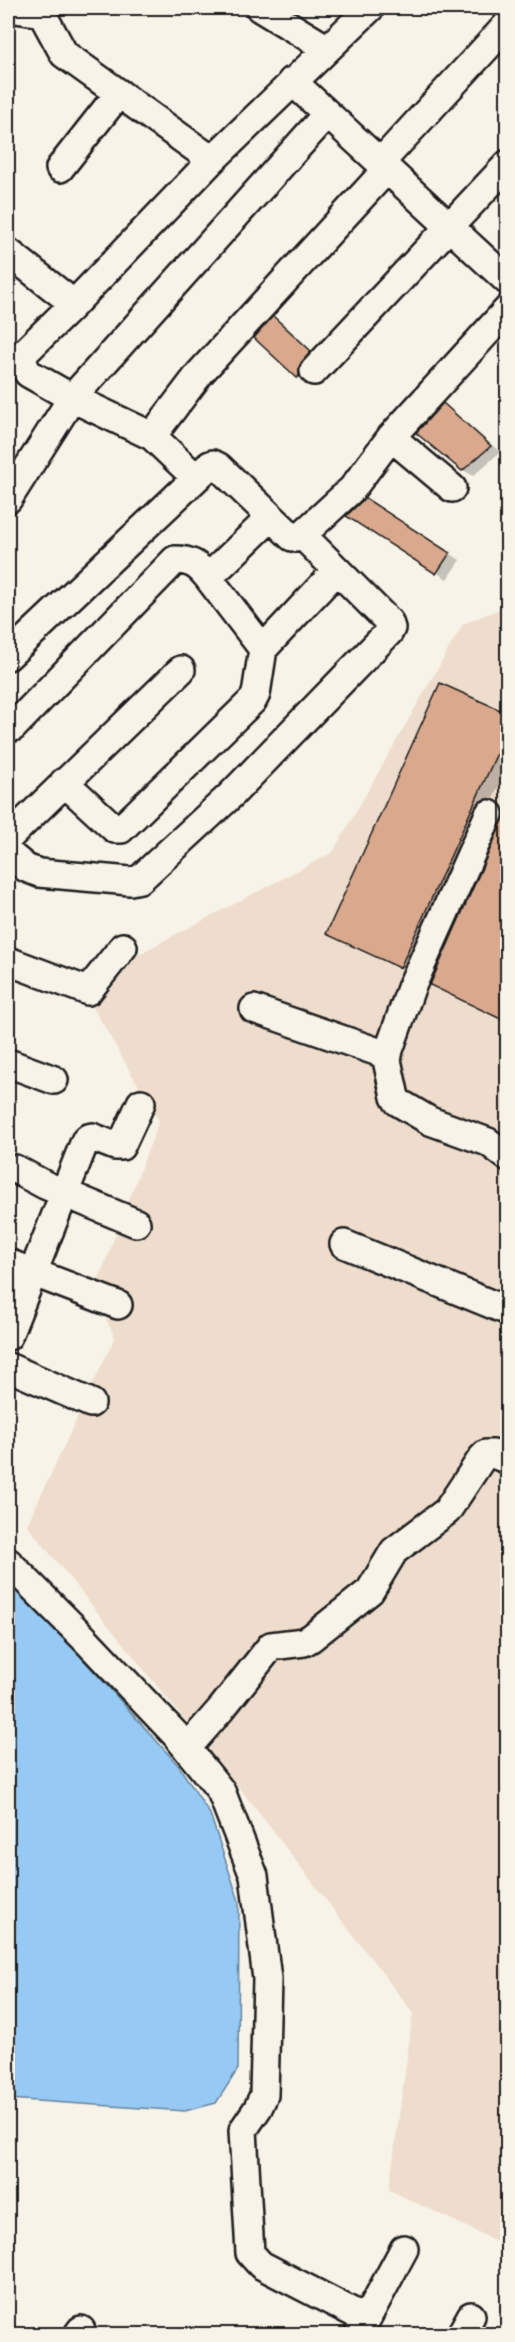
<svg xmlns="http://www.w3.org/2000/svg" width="515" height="2342" viewBox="0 0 515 2342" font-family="Dekko,sans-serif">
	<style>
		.built { fill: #eeddcd }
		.water { fill: #96caf4; stroke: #65849e; stroke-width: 1.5 }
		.shadow { fill: #0003 }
		.building { fill: #daa98d; stroke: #1c1c1c; stroke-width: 1.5 }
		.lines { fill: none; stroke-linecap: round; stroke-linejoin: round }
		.minor-casing { stroke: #1c1c1c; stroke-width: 32 }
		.minor { stroke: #f7f3e8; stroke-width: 27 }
	</style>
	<rect width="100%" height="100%" fill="#f7f3e8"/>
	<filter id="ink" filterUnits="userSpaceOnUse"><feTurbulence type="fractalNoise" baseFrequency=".0167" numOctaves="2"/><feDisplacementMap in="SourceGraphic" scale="12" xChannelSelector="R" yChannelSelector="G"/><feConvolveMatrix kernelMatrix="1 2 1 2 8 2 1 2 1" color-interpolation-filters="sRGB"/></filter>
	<g filter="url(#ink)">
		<!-- built -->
		<path class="built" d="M507,606V2246L389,2190L413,2013L242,1791L27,1525L115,1337L93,1294L159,1121L80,985L333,852L463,624Z"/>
		<!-- water -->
		<path class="water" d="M8,1575L178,1765L210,1814L239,1901L238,2069L216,2103L185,2111L8,2099Z"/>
		<!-- shadow -->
		<path class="shadow" d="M274,318L284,324L320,358L308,383L298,377Z
			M443,405L453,411L500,452L473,476L463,470Z
			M376,505L460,560L447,579L348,516Z
			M441,685L508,715V766L413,974L328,934Z
			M505,817L508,818V1022L431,985Z"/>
		<!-- building -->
		<path class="building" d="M273,316L311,351L299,367V376L297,378L254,338Z
			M443,403L491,446L462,471L416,433Z
			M365,498L450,553L436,574L346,516Z
			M440,683L507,713V731L400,968L326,934Z
			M507,805V1022L430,985L503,820Z"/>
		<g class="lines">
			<!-- minor casing -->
			<g class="minor-casing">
				<path id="minor" d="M8,8L43,13
					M44,8L43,13L46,21L64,54L212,160
					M260,8L326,48
					M292,81L508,281
					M380,163L508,24
					M60,168L119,93
					M8,252L74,304
					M314,371L508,164
					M152,436L200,373L387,169
					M391,437L452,488
					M196,478L152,436L72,398L28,373L20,357L74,304L212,160L370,8
					M8,499L72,398L327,114
					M207,576L263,649
					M8,656L210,465L213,464L219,467L292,537L296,538L302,535L352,489L391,437L508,309
					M13,727L175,560C190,560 197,564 207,576H210L271,517
					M64,782L115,829H121L253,700L256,694L263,649L337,570
					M489,814L411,988L389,1050L387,1060L395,1097L398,1102L430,1121L488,1142L508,1157
					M8,838L181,670
					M8,853L26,868L39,873L130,881L140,879L231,795L389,632L391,628L389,622L302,535
					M8,961L88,991L123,947
					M254,1009L387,1055
					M8,1063L54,1080
					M15,1169L45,1185L136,1223
					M344,1244L508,1311
					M8,1263L118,1305
					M8,1336L85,1141L88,1138L92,1137L115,1146H121L141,1103
					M8,1367L91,1403
					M8,1562L85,1639L176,1735L221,1791L254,1876L267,1979L264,2095L258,2108L243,2130L250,2253L261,2265L366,2319
					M187,1748L222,1708L271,1646L304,1642L311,1638L370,1591L394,1551L447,1511L482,1458L486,1454H493L508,1460
					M359,2333L404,2249
					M78,2334L81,2330
					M461,2334L471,2316"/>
			</g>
			<!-- minor -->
			<use href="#minor" class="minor"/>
		</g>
	</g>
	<!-- margin -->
	<rect width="515" height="2342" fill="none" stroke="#f7f3e8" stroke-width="30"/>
	<rect x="15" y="15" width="485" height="2312" fill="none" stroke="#1c1c1c" stroke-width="2" filter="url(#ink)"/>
</svg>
